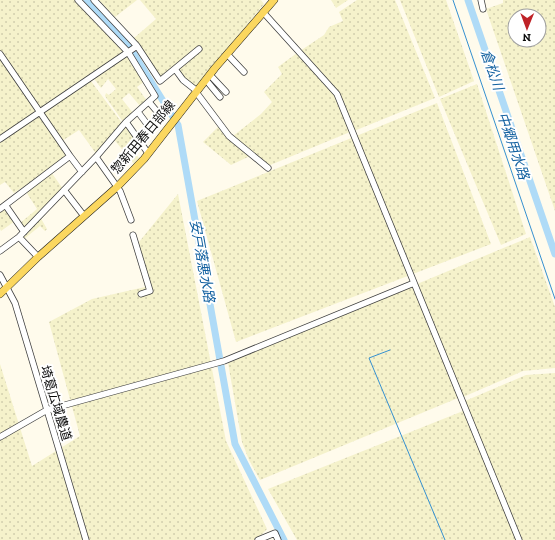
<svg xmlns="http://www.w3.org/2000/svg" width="555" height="540" viewBox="0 0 555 540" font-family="'Zilla Slab','Noto Sans JP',serif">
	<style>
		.farmland { fill: url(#farmland-dots); fill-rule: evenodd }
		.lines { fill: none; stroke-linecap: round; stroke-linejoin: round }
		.stream { stroke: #3590d0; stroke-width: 1 }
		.river { stroke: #afdbf7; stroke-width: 7 }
		.minor-casing { stroke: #3f3f3f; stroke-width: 7 }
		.major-casing { stroke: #1d1d1d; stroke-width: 8 }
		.minor { stroke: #fff; stroke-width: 5.5 }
		.major { stroke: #fbd75f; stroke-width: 7 }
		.labels { text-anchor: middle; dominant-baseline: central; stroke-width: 4; stroke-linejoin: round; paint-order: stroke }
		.street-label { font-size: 13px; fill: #0c0c0c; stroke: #fff }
		.water-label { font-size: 14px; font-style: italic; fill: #1361a0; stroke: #fff }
	</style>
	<defs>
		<pattern id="farmland-dots" width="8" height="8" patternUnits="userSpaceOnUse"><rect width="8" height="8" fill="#f5f2cb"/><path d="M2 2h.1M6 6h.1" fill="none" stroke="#d1cead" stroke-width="1.8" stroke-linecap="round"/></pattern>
	</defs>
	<rect width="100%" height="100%" fill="#fffbec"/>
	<!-- farmland -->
	<path class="farmland" d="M0,0H76L125,51L88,77L122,123L125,125L138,144L132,149L139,158L134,164L112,137L97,155L79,130L59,143L67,156L49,169L63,189L39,215L47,229L45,231L40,226L24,239L22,236L24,234L15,221L1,231L0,229V211L6,208L19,224L37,209L23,187L14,193L5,182L0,185Z
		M99,0H137L115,17Z
		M140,0H261L264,4L195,88L184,79L176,68L161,79L134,38L156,19Z
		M331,0H348L336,8Z
		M357,0H395L435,98L354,131L339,93L300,51L324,35L329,27L343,21L339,12Z
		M400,0H446L474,81L439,97Z
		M503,0H555V211L486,9L503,3ZM515,16H539V40H515Z
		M127,53L145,81L137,87L147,101L140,106L129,93L122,99L133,113L123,122L105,96L106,93L109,95L116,89L108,79L101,88L92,76Z
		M297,53L335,95L350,132L268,166L233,136L261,114L272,102L264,92L282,74L278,67Z
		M477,84L526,234L501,245L440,99Z
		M437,103L491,244L236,342L197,201Z
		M219,126L250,156L231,165L203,142Z
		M178,194L226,441L267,529L256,540H0V364L32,466L80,436L49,322L92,299L145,287L139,242Z
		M530,237L555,307V368L523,371L463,397L417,284Z
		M412,286L458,398L260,480L249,460L242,442L228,363Z
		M555,373V540H297L268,489L468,409L465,401L526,375Z"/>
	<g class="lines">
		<!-- stream -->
		<path class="stream" d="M453,0L555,299
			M390,350L369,358L445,540"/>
		<!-- river -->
		<path class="river" d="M87,0L127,43L178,125L235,444L284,540
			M468,0L555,254"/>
		<!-- minor casing -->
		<g class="minor-casing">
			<path id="minor" d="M94,0L137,46L160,81L199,49
				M481,0L483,9
				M263,12L337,94L519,540
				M0,54L70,156L0,209
				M227,54L244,72
				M175,69L183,80L197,91
				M210,75L226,92
				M206,80L220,97
				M196,92L229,136L268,168
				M138,112L150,128
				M126,122L148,153
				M0,139L137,46
				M139,142L160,115L149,102
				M70,156L82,172
				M96,157L120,191L131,220
				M64,190L84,216
				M6,206L24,232
				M133,235L150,291L141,294
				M19,237L38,257
				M0,251L19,237L96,157L126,122L155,96L128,52L78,0
				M0,275L15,303L86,540
				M0,437L47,410L224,361L414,283
				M258,540L275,533L278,540"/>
		</g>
		<!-- major casing -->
		<g class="major-casing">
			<path id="major" d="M0,294L38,257L117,187L144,159L215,68L274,0"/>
		</g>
		<!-- minor -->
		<use href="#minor" class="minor"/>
		<!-- major -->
		<use href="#major" class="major"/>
	</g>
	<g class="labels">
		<!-- street labels -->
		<g class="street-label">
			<text transform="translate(143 137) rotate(-50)">惣新田春日部線</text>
			<text transform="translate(56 403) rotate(73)">埼葛広域農道</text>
		</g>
		<!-- water labels -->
		<g class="water-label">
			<text transform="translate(492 70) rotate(71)">倉松川</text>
			<text transform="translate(513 146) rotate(71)">中郷用水路</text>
			<text transform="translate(202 261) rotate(80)">安戸落悪水路</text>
		</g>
	</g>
	<!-- north arrow -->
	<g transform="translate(527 28) rotate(181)"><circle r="19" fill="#ffffff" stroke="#9e9e9e"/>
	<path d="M0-3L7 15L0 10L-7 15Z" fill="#bf2227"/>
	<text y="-6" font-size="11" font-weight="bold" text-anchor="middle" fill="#0c0c0c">N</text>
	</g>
</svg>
